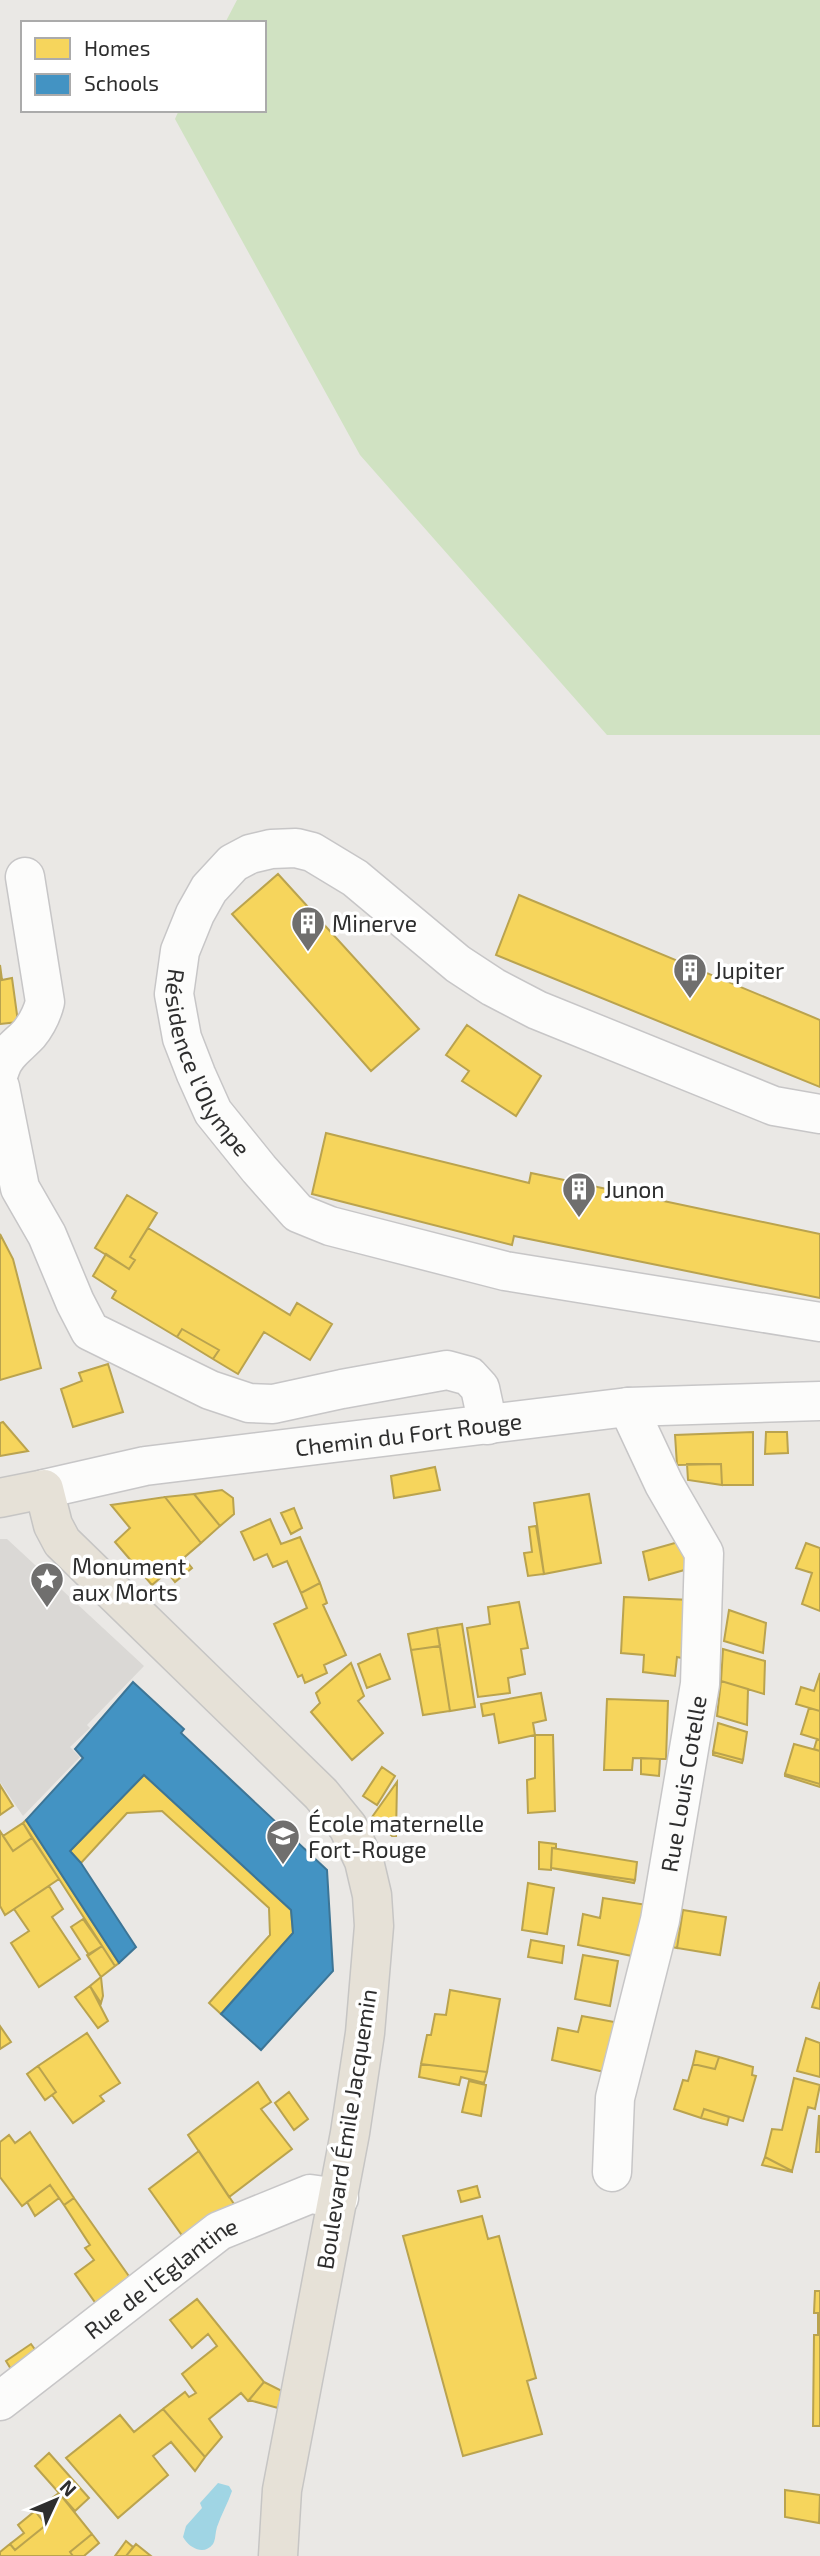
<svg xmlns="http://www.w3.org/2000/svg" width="820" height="2556" viewBox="0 0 820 2556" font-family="'Exo 2',sans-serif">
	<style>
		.green { fill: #d0e2c2 }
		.plaza { fill: #dad8d5 }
		.water { fill: #a0d5e4 }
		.homes { fill: #f6d55c; stroke: #baa34e; stroke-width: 2 }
		.schools { fill: #4393c3; stroke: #3d7596; stroke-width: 2 }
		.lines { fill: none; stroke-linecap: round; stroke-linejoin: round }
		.minor-casing { stroke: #c7c6c7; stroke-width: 41 }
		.major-casing { stroke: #c6c5c4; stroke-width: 41 }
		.minor { stroke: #fcfcfb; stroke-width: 38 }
		.major { stroke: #e6e1d7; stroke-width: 38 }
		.labels { text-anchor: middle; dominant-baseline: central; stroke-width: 7; stroke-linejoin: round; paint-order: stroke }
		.poi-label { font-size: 23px; fill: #2e2e2e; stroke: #fff; text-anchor: start }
		.street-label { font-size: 23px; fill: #2e2e2e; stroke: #fff }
	</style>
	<rect width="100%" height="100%" fill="#eae8e5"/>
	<!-- green -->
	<path class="green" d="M237,0H820V735H607L360,455L175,119L179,110H264V23H225Z"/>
	<!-- plaza -->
	<path class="plaza" d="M0,1539H7L144,1666L87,1725L90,1728L70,1747L80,1757L23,1816L0,1782Z"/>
	<!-- water -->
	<path class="water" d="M218,2483L229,2486L232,2491C228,2503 221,2515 217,2527C215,2533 216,2539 213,2544C204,2556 189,2548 183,2537L186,2526L202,2508L200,2503Z"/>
	<!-- homes -->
	<path class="homes" d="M278,874L419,1029L371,1071L232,914Z
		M519,895L820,1020V1087L496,955Z
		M0,965L2,980L12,978L18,1022L0,1024Z
		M467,1025L541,1076L516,1116L462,1081L469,1071L446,1055Z
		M326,1133L529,1183L531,1173L820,1234V1298L514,1236L512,1245L312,1194Z
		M127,1195L157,1213L130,1257L135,1260L129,1269L95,1248Z
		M148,1228L290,1315L297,1303L332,1324L310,1360L264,1332L238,1374L213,1359L219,1350L182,1329L177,1337L112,1298L116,1291L93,1276L106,1254L129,1269L135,1260L130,1257Z
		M0,1234L13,1259L41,1368L0,1380Z
		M182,1329L219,1350L213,1359L177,1337Z
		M108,1364L123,1412L73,1427L61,1389L82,1381L79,1373Z
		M3,1422L28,1451L0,1456V1423Z
		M753,1432V1485H722L721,1464L677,1465L675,1435Z
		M766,1432H787L788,1453L765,1454Z
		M687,1464H721L722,1485L688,1480Z
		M435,1467L440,1490L394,1498L391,1476Z
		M222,1490L233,1498L234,1514L220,1526L194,1494Z
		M194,1494L220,1526L201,1543L165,1497Z
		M589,1494L601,1563L544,1574L534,1503Z
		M165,1497L201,1543L152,1585L115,1542L130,1528L111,1505Z
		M294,1508L302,1528L291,1534L281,1513Z
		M270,1519L281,1544L300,1537L320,1583L301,1593L287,1561L273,1567L267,1554L254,1560L241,1532Z
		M536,1526L544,1574L528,1576L524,1553L532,1552L529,1527Z
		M682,1541L688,1569L649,1580L643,1552Z
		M806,1543L820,1548V1611L802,1604L812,1573L796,1568Z
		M184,1558L192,1568L175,1582L167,1572Z
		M320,1583L327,1603L323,1605L346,1655L324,1665L327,1673L305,1683L302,1675L298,1677L274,1624L307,1608L301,1593Z
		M624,1597L691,1600L686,1659L677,1657L675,1676L643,1672L644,1655L621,1653Z
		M519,1602L528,1648L521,1649L525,1674L508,1678L510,1693L478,1697L467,1628L490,1624L488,1607Z
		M729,1610L766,1623L763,1653L724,1641Z
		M462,1624L475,1707L450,1711L437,1628Z
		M437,1628L440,1646L411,1650L408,1634Z
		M440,1646L450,1711L423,1715L411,1650Z
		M723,1649L765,1661L764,1694L721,1681Z
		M380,1654L390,1679L367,1688L358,1664Z
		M351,1663L364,1696L358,1701L383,1733L352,1760L311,1712L320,1703L316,1693Z
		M820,1673V1711L796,1704L801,1687L814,1691Z
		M721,1681L748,1689L747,1725L717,1716Z
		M541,1693L546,1720L533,1723L535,1735L499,1743L494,1714L483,1716L481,1704Z
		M607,1699L668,1701L666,1759L633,1758L632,1770H604Z
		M809,1708L820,1711V1740L801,1734Z
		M718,1723L747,1732L743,1760L713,1752Z
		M535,1735H553L555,1811L528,1813L527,1780L535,1778Z
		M817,1739L820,1740V1751L814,1749Z
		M794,1744L820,1751V1784L785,1774Z
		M713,1752L743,1760L742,1763L713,1755Z
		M641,1758L660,1759L659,1776L641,1774Z
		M382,1767L395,1776L377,1805L363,1796Z
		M785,1774L820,1784V1787L785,1776Z
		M144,1775L291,1910L293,1933L221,2014L209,2003L270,1935L269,1908L162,1811L127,1813L81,1863L70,1851Z
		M397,1782L396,1836H392L372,1817Z
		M0,1785L13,1806L0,1815Z
		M26,1820L119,1963L115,1966L23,1823Z
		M23,1823L32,1838L13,1851L3,1836Z
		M0,1831L13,1851L32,1838L59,1879L5,1915L0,1906Z
		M539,1842L556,1844V1848H552L551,1870L539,1869Z
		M552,1848L637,1862L635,1880L551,1868Z
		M551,1868L635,1880L634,1883Z
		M528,1883L554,1888L547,1934L522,1930Z
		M49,1886L63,1909L52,1917L80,1959L39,1987L11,1943L29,1931L14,1909Z
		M603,1898L647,1905L637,1957L578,1945L583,1914L600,1918Z
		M673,1909L683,1910L677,1948L667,1946Z
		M683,1910L726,1917L720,1955L677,1948Z
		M83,1919L102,1946L89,1955L71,1927Z
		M531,1940L564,1946L562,1963L528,1957Z
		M102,1946L115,1966L101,1977L87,1955Z
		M583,1955L618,1961L610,2006L575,1999Z
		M101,1977L103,1996L101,2003L90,1986Z
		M820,1982V2009L812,2007Z
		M90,1986L108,2021L98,2028L75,1997Z
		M450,1990L500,1999L487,2072L421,2064L427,2035H431L435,2014L446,2015Z
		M582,2016L625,2024L613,2074L552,2060L558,2028L578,2032Z
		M0,2026L11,2042L0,2049Z
		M87,2033L120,2083L100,2096L104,2101L73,2123L52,2095L56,2092L38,2066Z
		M806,2038L820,2043V2077L797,2071Z
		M696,2051L719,2057L715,2069L693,2064Z
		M719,2057L753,2067L752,2075L756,2076L743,2121L704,2109L701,2118L674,2109L683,2080L688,2081L693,2064L715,2069Z
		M421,2064L487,2072L484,2083L461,2077L459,2085L419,2077Z
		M38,2066L56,2092L45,2100L27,2074Z
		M794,2078L820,2085L815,2109L808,2107L792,2171L765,2157L772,2129L782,2130Z
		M469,2081L486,2085L481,2116L462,2112Z
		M258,2082L271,2102L261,2109L292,2149L229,2197L188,2135Z
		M289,2092L308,2119L294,2130L275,2103Z
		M704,2109L729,2117L727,2125L701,2118Z
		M819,2115L820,2152H816Z
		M30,2132L74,2198L64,2205L50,2185L22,2206L0,2177V2142L9,2135L15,2143Z
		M199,2151L234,2204L186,2241L149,2189Z
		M765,2157L792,2171V2172L762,2165Z
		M50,2185L59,2198L35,2216L27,2202Z
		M477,2186L480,2197L461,2202L458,2191Z
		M74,2198L133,2282L99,2308L75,2274L94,2260L85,2248L90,2245L64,2205Z
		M482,2216L488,2239L499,2236L536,2378L527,2381L542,2434L463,2456L403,2236Z
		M815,2291H820V2426H813L814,2335H818V2313H814Z
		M197,2299L264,2382L248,2401L241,2393L209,2419L222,2437L205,2457L163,2409L185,2392L189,2397L196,2393L182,2374L217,2346L208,2334L192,2348L170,2320Z
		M31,2344L39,2355L14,2374L6,2361Z
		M264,2382L282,2391L278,2408L249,2400Z
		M163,2409L205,2457L195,2471L171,2442L153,2456L168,2475L118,2518L66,2458L120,2415L134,2432Z
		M49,2453L89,2498L75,2511L35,2466Z
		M785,2490L820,2495L819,2523L785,2517Z
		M59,2493L92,2534L70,2552L73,2556H0V2552L10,2544L15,2550L46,2525L35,2511Z
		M35,2511L46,2525L15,2550L10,2544L24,2533L18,2525Z
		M92,2534L99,2543L84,2556H73L70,2552Z
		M126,2541L133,2547L126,2556H115Z
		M136,2544L151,2556H126Z"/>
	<!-- schools -->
	<path class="schools" d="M133,1682L184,1729L181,1733L327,1870L333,1971L261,2050L221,2014L293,1933L291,1910L144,1775L70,1851L81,1863L136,1947L119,1963L26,1820L83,1758L75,1749Z"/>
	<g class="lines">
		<!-- minor casing -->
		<g class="minor-casing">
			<g id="minor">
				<path d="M0,1070C4,1054 18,1046 29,1034C37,1024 42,1014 45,1002L25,877"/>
				<path d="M0,1087L20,1188L47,1235L75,1302L90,1331L210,1390L249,1403L273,1404L342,1389L447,1370L469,1376L480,1388L488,1425"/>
				<path id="s1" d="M820,1114L774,1106L537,1010L493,987L458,964L355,878L312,852L296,848L271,849L250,854L233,863L209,889L195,914L180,951L174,994L182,1038L196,1074L213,1112L259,1169L298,1213L330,1226L505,1271L820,1322"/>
				<path id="s2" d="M44,1489L145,1466L628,1407L820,1401"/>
				<path id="s3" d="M612,2172L615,2098L660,1920L700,1684L704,1553L664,1484L628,1407"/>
				<path id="s4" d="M0,2401L219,2231L310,2194L339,2198"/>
			</g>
		</g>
		<!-- major casing -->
		<g class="major-casing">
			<path id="major" d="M0,1498L44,1489L53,1525L62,1542L321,1794L348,1827L364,1861L372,1895L374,1926L365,2033L350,2133L282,2490L278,2556"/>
		</g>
		<!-- minor -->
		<use href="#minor" class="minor"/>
		<!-- major -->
		<use href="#major" class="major"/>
	</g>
	<!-- icons -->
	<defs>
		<g id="building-pin" transform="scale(1.75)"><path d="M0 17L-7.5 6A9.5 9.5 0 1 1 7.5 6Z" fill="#706f6e" stroke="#fff"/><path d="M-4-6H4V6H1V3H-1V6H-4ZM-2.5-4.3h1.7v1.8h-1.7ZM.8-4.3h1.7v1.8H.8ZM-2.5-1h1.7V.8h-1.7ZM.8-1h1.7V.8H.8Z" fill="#fff"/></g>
		<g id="sight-pin" transform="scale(1.75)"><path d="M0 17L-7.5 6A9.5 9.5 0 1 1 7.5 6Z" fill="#706f6e" stroke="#fff"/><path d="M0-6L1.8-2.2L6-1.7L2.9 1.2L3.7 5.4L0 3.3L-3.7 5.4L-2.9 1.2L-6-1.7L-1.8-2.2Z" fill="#fff"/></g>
		<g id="school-pin" transform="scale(1.75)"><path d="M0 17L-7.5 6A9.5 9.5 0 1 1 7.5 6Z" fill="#706f6e" stroke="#fff"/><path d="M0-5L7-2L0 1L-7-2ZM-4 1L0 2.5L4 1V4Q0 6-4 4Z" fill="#fff"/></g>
	</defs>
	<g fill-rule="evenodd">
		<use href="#building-pin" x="308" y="923"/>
		<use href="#building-pin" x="690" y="970"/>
		<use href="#building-pin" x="579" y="1189"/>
		<use href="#sight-pin" x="47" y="1579"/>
		<use href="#school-pin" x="283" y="1836"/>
	</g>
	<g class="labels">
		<!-- poi labels -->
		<g class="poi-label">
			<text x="332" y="923">Minerve</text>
			<text x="714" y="970">Jupiter</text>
			<text x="604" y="1189">Junon</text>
			<text x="72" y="1566">Monument<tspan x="72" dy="26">aux Morts</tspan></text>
			<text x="308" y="1823">École maternelle<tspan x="308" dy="26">Fort-Rouge</tspan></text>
		</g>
		<!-- street labels -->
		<g class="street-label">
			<text stroke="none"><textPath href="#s1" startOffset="884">Résidence l'Olympe</textPath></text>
			<text stroke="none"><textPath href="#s2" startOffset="369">Chemin du Fort Rouge</textPath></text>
			<text stroke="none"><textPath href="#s3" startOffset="396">Rue Louis Cotelle</textPath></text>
			<text transform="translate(346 2129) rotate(-81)">Boulevard Émile Jacquemin</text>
			<text stroke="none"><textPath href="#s4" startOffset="203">Rue de l'Eglantine</textPath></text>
		</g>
	</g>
	<!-- legend -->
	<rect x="21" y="21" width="245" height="91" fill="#ffffff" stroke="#ababab" stroke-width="2"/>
	<rect x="35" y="38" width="35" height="21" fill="#f6d55c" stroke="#ababab" stroke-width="2"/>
	<text x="84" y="56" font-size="21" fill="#2e2e2e">Homes</text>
	<rect x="35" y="74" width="35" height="21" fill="#4393c3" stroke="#ababab" stroke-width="2"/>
	<text x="84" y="91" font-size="21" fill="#2e2e2e">Schools</text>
	<!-- north arrow -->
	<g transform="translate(56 2500) rotate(46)" stroke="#ffffff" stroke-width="5" paint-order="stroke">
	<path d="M0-5L12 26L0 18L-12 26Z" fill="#2e2e2e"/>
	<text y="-10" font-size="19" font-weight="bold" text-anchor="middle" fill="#2e2e2e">N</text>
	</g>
</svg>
